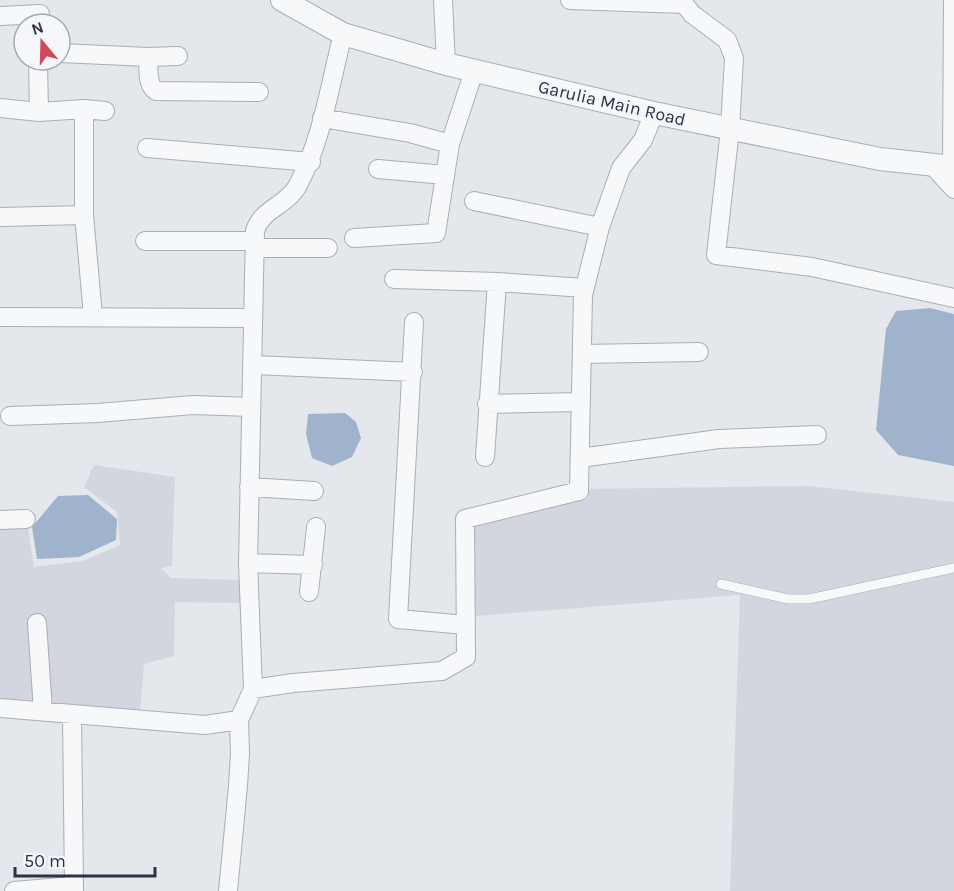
<svg xmlns="http://www.w3.org/2000/svg" width="954" height="891" viewBox="0 0 954 891" font-family="Karla,sans-serif">
	<style>
		.built { fill: #d2d6de }
		.water { fill: #9fb4cc }
		.lines { fill: none; stroke-linecap: round; stroke-linejoin: round }
		.service-casing { stroke: #a9aeb7; stroke-width: 10 }
		.minor-casing { stroke: #a9aeb7; stroke-width: 20 }
		.tertiary-casing { stroke: #a9aeb7; stroke-width: 24 }
		.service { stroke: #f7f8fa; stroke-width: 9 }
		.minor { stroke: #f7f8fa; stroke-width: 18 }
		.tertiary { stroke: #f7f8fa; stroke-width: 22 }
		.labels { text-anchor: middle; dominant-baseline: central; stroke-width: 5; stroke-linejoin: round; paint-order: stroke }
		.street-label { font-size: 18px; fill: #2b3445; stroke: #f4f6f9 }
	</style>
	<rect width="100%" height="100%" fill="#e4e7ec"/>
	<!-- built -->
	<path class="built" d="M94,465L175,477L172,566L161,568L171,578L242,580L244,603L175,602L174,656L144,664L140,712L0,703V526L28,528L34,567L83,561L120,545L117,512L84,487Z
		M808,486L954,502V891H730L740,595L475,616L472,525L587,489Z"/>
	<!-- water -->
	<path class="water" d="M930,308L954,314V466L898,455L876,430L886,329L896,311Z
		M345,413L356,422L361,438L352,457L332,466L312,458L306,434L308,414Z
		M88,495L117,519L116,540L79,557L37,559L32,527L58,496Z"/>
	<g class="lines">
		<!-- service casing -->
		<g class="service-casing">
			<path id="service" d="M721,584L788,599H809L954,568"/>
		</g>
		<!-- minor casing -->
		<g class="minor-casing">
			<path id="minor" d="M443,0L446,64
				M570,0L684,4
				M681,0L692,14L727,40L734,58L730,129L716,255L812,267L954,298
				M0,16L40,14
				M60,53L148,57L178,56
				M148,57C149,68 146,84 156,91L259,92
				M38,60L39,112
				M0,108L39,112L84,109L105,111
				M84,109V215L93,316
				M322,118L410,133L450,144
				M147,148L311,162
				M931,164L954,189
				M952,167L953,0
				M378,169L445,175
				M474,201L600,227
				M0,217L84,215
				M354,238L436,233L450,144L474,71
				M145,241H255
				M255,248H328
				M394,279L497,282L585,288
				M0,317L253,318
				M414,322L398,619L466,625
				M582,354L699,352
				M252,365L413,372
				M487,404L581,402
				M10,416L98,413L193,405L251,407
				M485,457L497,282
				M580,458L719,439L817,435
				M249,487L314,491
				M0,520L26,519
				M248,563L313,565
				M309,592L316,527
				M37,623L43,711
				M253,689L293,683L442,671L466,657L465,519L579,491L583,295L600,227L621,168L643,140L654,113
				M0,708L205,725L239,720L253,689L248,563L255,231C261,209 288,205 298,185C322,140 330,84 343,34
				M72,714L74,891
				M14,891L73,886
				M228,891L238,786L240,754L239,720"/>
		</g>
		<!-- tertiary casing -->
		<g class="tertiary-casing">
			<path id="tertiary" d="M282,0L343,34L446,64L654,113L880,159L954,167"/>
		</g>
		<!-- service -->
		<use href="#service" class="service"/>
		<!-- minor -->
		<use href="#minor" class="minor"/>
		<!-- tertiary -->
		<use href="#tertiary" class="tertiary"/>
	</g>
	<g class="labels">
		<!-- street labels -->
		<g class="street-label">
			<text transform="translate(612 103) rotate(13)">Garulia Main Road</text>
		</g>
	</g>
	<!-- north arrow -->
	<g transform="translate(42 42) rotate(341)"><circle r="28" fill="#f4f6f9" stroke="#a4a8b1" stroke-width="1.5"/>
	<path d="M0-4.5L10 22L0 15L-10 22Z" fill="#d1495b"/>
	<text y="-9" font-size="16" font-weight="bold" text-anchor="middle" fill="#2b3445">N</text>
	</g>
	<!-- scale -->
	<path d="M15 867v9h140v-9" fill="none" stroke="#2b3445" stroke-width="3"/>
	<text x="24" y="867" font-size="18" fill="#2b3445" stroke="#f4f6f9" stroke-width="4.5" paint-order="stroke">50 m</text>
</svg>
